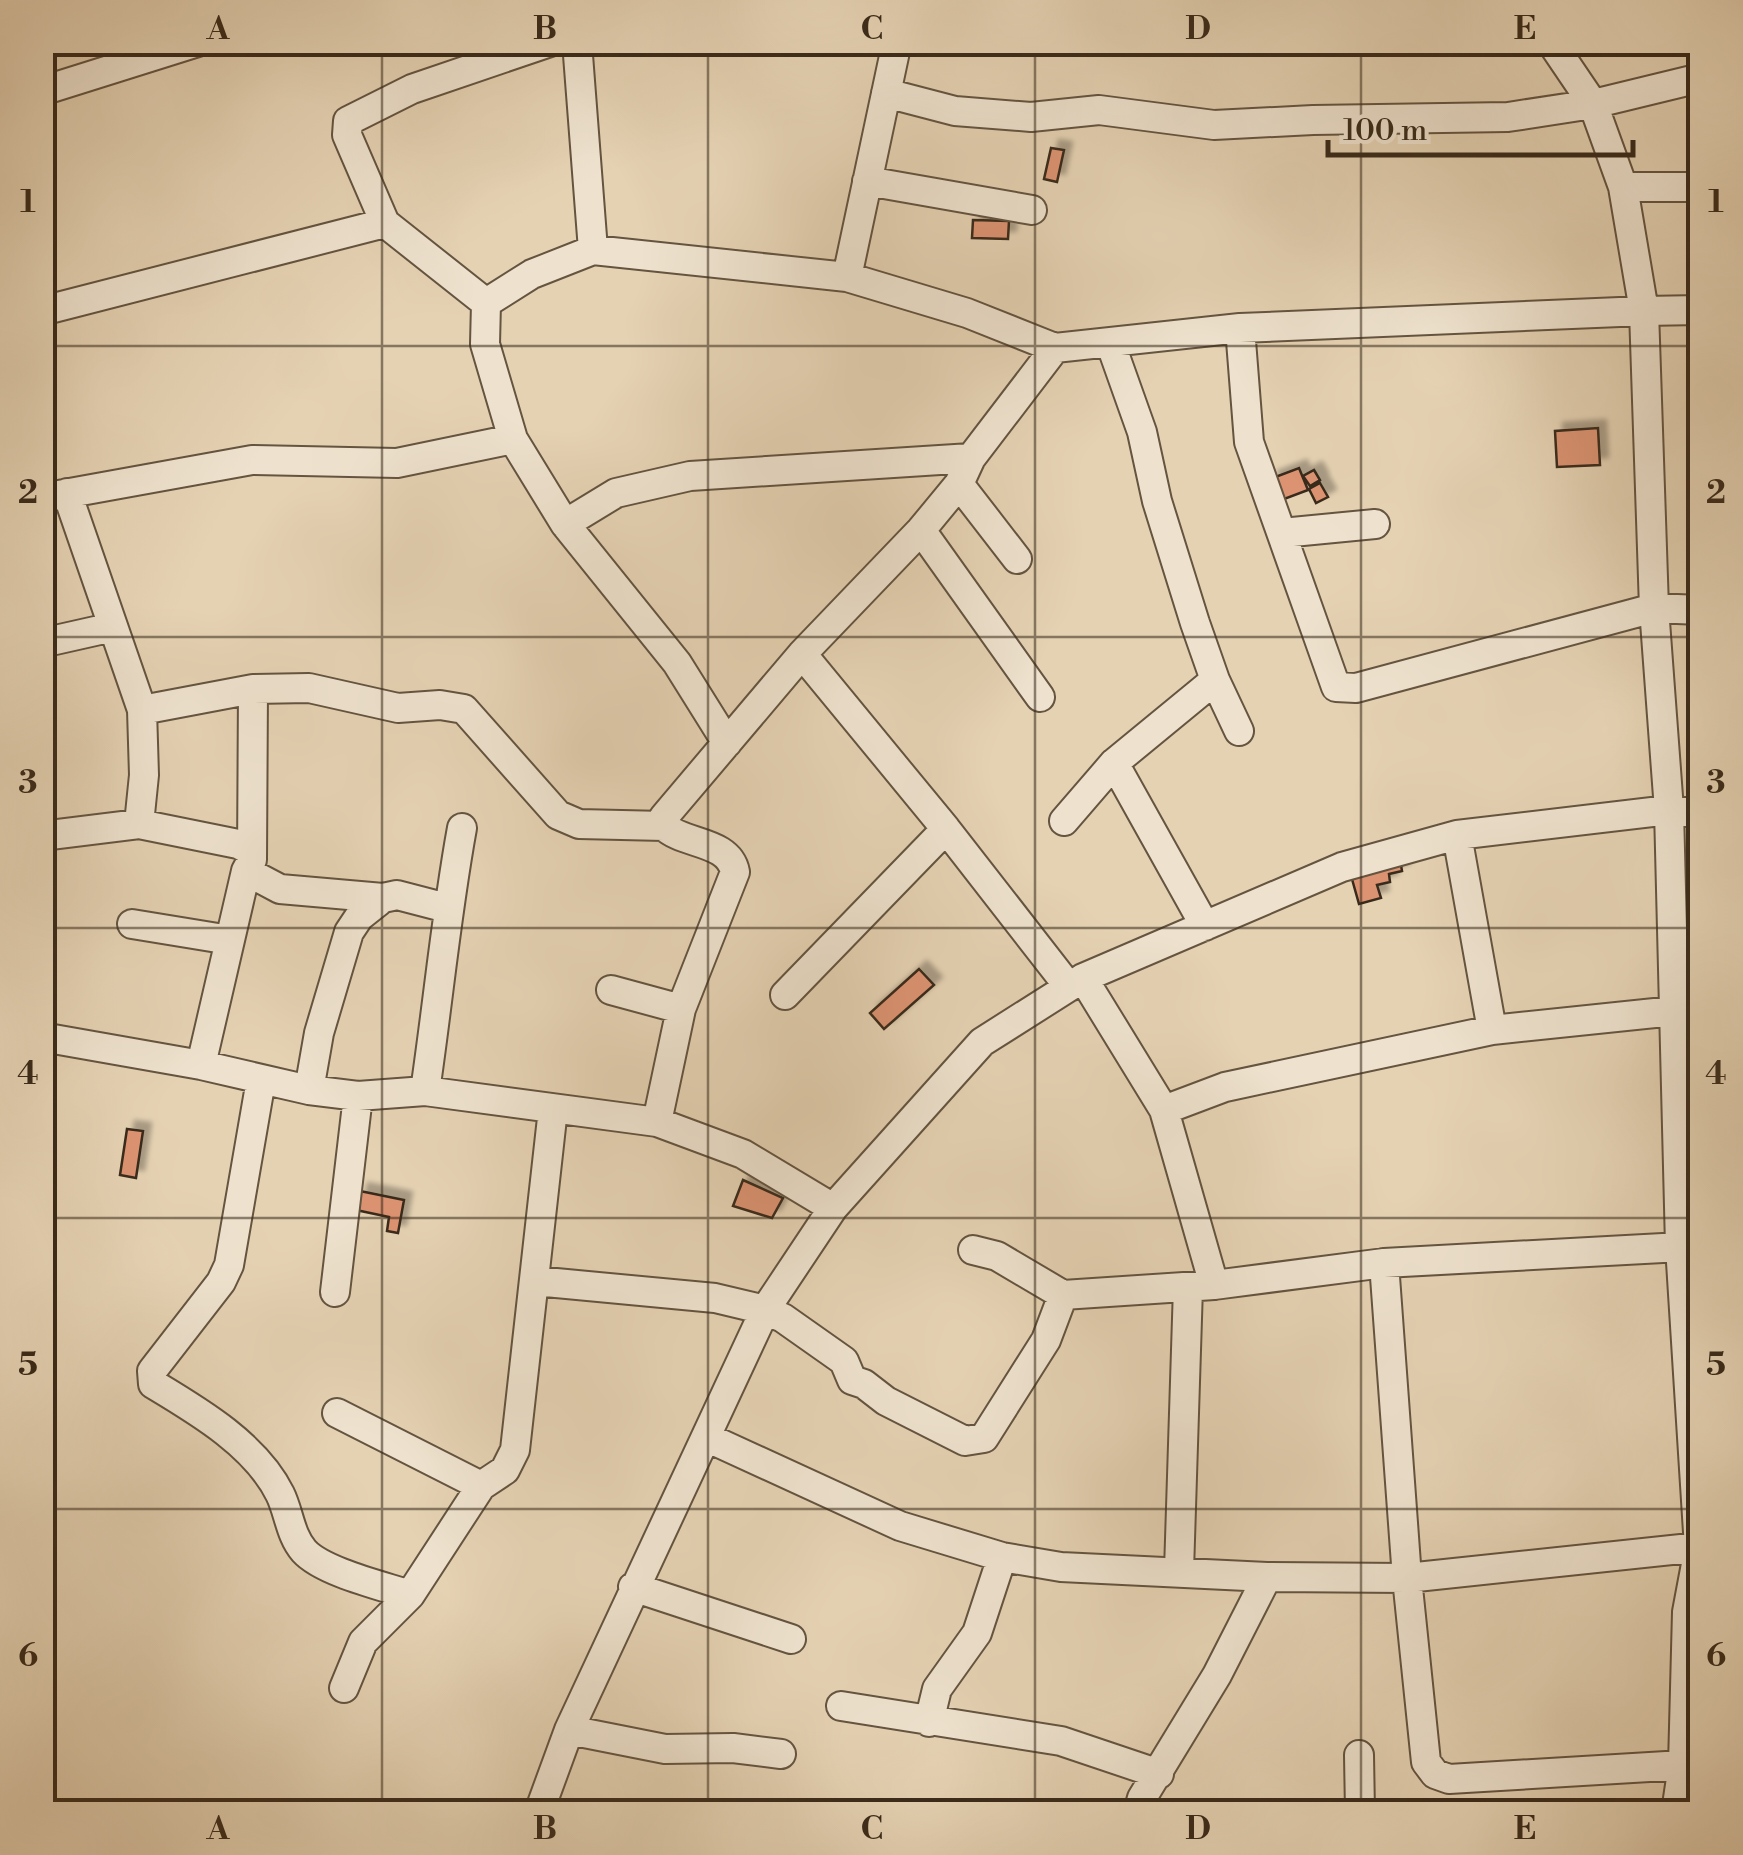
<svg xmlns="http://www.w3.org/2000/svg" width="1743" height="1855" viewBox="0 0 1743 1855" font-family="'Libre Bodoni',serif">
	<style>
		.building { fill: #dc9372; stroke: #392a1a; stroke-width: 2.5; filter: url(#shadow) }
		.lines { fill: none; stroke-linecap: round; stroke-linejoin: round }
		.minor-casing { stroke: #645440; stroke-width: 32 }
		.minor { stroke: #eee2ce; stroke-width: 28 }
		.grid { fill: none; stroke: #392a1a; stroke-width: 2.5; stroke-opacity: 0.55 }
		.neatline { fill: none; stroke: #392a1a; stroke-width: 4 }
		.grid-label { font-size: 32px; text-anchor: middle; font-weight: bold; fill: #392a1a }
	</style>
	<defs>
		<filter id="shadow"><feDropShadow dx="8" dy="-8" stdDeviation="2.5" flood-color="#0004"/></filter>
	</defs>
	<rect width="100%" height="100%" fill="#e5d2b3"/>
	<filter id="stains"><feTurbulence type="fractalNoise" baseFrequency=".002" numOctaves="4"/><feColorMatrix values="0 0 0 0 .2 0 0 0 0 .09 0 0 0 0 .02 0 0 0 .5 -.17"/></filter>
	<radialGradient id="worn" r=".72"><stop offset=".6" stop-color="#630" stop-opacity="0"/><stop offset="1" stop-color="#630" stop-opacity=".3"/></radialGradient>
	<!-- building -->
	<path class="building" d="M1051,148L1064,150L1057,182L1044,179Z
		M973,220L1009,221L1008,239L972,238Z
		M1598,428L1600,465L1557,467L1555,431Z
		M1299,468L1308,490L1279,501L1270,479Z
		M1314,470L1320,480L1310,486L1303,476Z
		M1320,483L1328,497L1316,503L1309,489Z
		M1400,859L1402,871L1389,874L1390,882L1377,885L1381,898L1359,904L1350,872Z
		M919,969L934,985L884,1029L870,1013Z
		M127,1129L143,1131L136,1178L120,1175Z
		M743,1180L783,1198L772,1218L733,1206Z
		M360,1191L404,1200L398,1233L387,1231L389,1217L356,1210Z"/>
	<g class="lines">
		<!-- minor casing -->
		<g class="minor-casing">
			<path id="minor" d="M577,42L593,250
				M1551,42L1593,104L1623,187L1644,311L1700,310
				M42,91L198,42
				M886,93L955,111L1031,117L1099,110L1214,125L1313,120L1508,117L1593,104L1700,78
				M867,181L1032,210
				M1623,187H1700
				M847,277L897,42
				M486,303L532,274L593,250L847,277L967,313L1055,348L1240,328L1644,311L1654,608L1669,810L1680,1246L1699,1548L1687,1612L1683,1765L1676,1812
				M486,303L485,344L513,439L565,524L677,663L727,743
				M486,303L385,223L347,135L348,121L412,89L550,42
				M42,311L385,223
				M1240,328L1249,442L1336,687L1356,688L1654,608L1700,610
				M1110,342L1142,432L1157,501L1195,623L1215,680L1239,731
				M959,484L1017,559
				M67,493L142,710L144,775L139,824
				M42,498L252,460L397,463L513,439
				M565,524L616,493L690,476L971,458
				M921,530L1040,697
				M1282,533L1375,524
				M42,643L113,627
				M802,654L946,829L1069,987
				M142,710L253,689L309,688L398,708L440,705L464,709L558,815L579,824L664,826C683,845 729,840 735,872L681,1009L657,1122
				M1114,763L1205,926
				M1064,821L1114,763L1215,680
				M664,826V817L802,654L921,530L959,484L971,458L1055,348
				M1457,835L1492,1030
				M42,836L139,824L238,844L251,851
				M246,871L280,889L383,898L397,895L447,908
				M132,924L230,940
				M1083,978L1164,1110L1214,1285
				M611,990L681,1009
				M785,995L946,829
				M42,1037L201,1065L309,1090L358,1096L425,1091L657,1122L743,1154L833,1208
				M201,1065L246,871L252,860L253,689
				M261,1080L229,1265L221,1282L152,1371L153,1384C198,1411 256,1445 280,1494C289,1512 290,1535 304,1551C323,1572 383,1586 410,1595
				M309,1090L319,1033L349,932L359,917L383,898
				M425,1091C438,1003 446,915 462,828
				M1164,1110L1225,1087L1492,1030L1674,1011
				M973,1250L997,1256L1063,1295L1214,1285L1384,1263L1700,1246
				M1384,1263L1407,1578L1426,1762L1435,1774L1449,1779L1683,1765
				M535,1281L715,1298L765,1310L783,1318L844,1361L852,1380L864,1384L886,1401L965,1441L984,1438L1046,1340L1063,1295
				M335,1292L358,1096
				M337,1413L481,1486
				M706,1437L900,1526L1002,1557L1061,1567L1267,1577L1407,1578L1700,1547
				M1179,1571L1188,1287
				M633,1587L791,1639
				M344,1688L363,1642L410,1595L481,1486L505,1470L515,1450L553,1109
				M841,1706L1061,1741L1159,1774
				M929,1722L937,1689L977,1633L1002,1557
				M569,1730L665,1749L733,1748L781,1754
				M1359,1755L1360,1812
				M539,1812L569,1730L765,1310L833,1208L982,1042L1083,978L1342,867L1457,835L1669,810L1700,813
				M1138,1812L1142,1798L1217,1675L1267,1577"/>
		</g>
		<!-- minor -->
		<use href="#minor" class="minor"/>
	</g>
	<!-- grid -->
	<path class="grid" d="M382,42V1812M708,42V1812M1035,42V1812M1361,42V1812M42,346H1700M42,637H1700M42,928H1700M42,1218H1700M42,1509H1700"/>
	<!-- margin -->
	<rect width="1743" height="1855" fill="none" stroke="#e5d2b3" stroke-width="110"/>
	<!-- scale -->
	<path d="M1328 140v15h305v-15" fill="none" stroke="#392a1a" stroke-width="5"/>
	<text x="1343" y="140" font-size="30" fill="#392a1a" stroke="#eee2ce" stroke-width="8" paint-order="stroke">100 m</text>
	<rect x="55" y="55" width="1633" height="1745" class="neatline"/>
	<g class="grid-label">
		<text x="218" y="39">A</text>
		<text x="545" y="39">B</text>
		<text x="872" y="39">C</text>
		<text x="1198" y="39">D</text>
		<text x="1525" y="39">E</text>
		<text x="28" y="212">1</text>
		<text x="1716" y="212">1</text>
		<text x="28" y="503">2</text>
		<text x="1716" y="503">2</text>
		<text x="28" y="793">3</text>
		<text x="1716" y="793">3</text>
		<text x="28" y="1084">4</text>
		<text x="1716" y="1084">4</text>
		<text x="28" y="1375">5</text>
		<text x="1716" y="1375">5</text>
		<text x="28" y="1666">6</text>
		<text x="1716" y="1666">6</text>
		<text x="218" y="1839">A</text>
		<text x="545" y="1839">B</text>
		<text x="872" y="1839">C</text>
		<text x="1198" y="1839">D</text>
		<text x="1525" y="1839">E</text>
	</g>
	<rect width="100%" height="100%" filter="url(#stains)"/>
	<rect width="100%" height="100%" fill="url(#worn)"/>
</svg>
